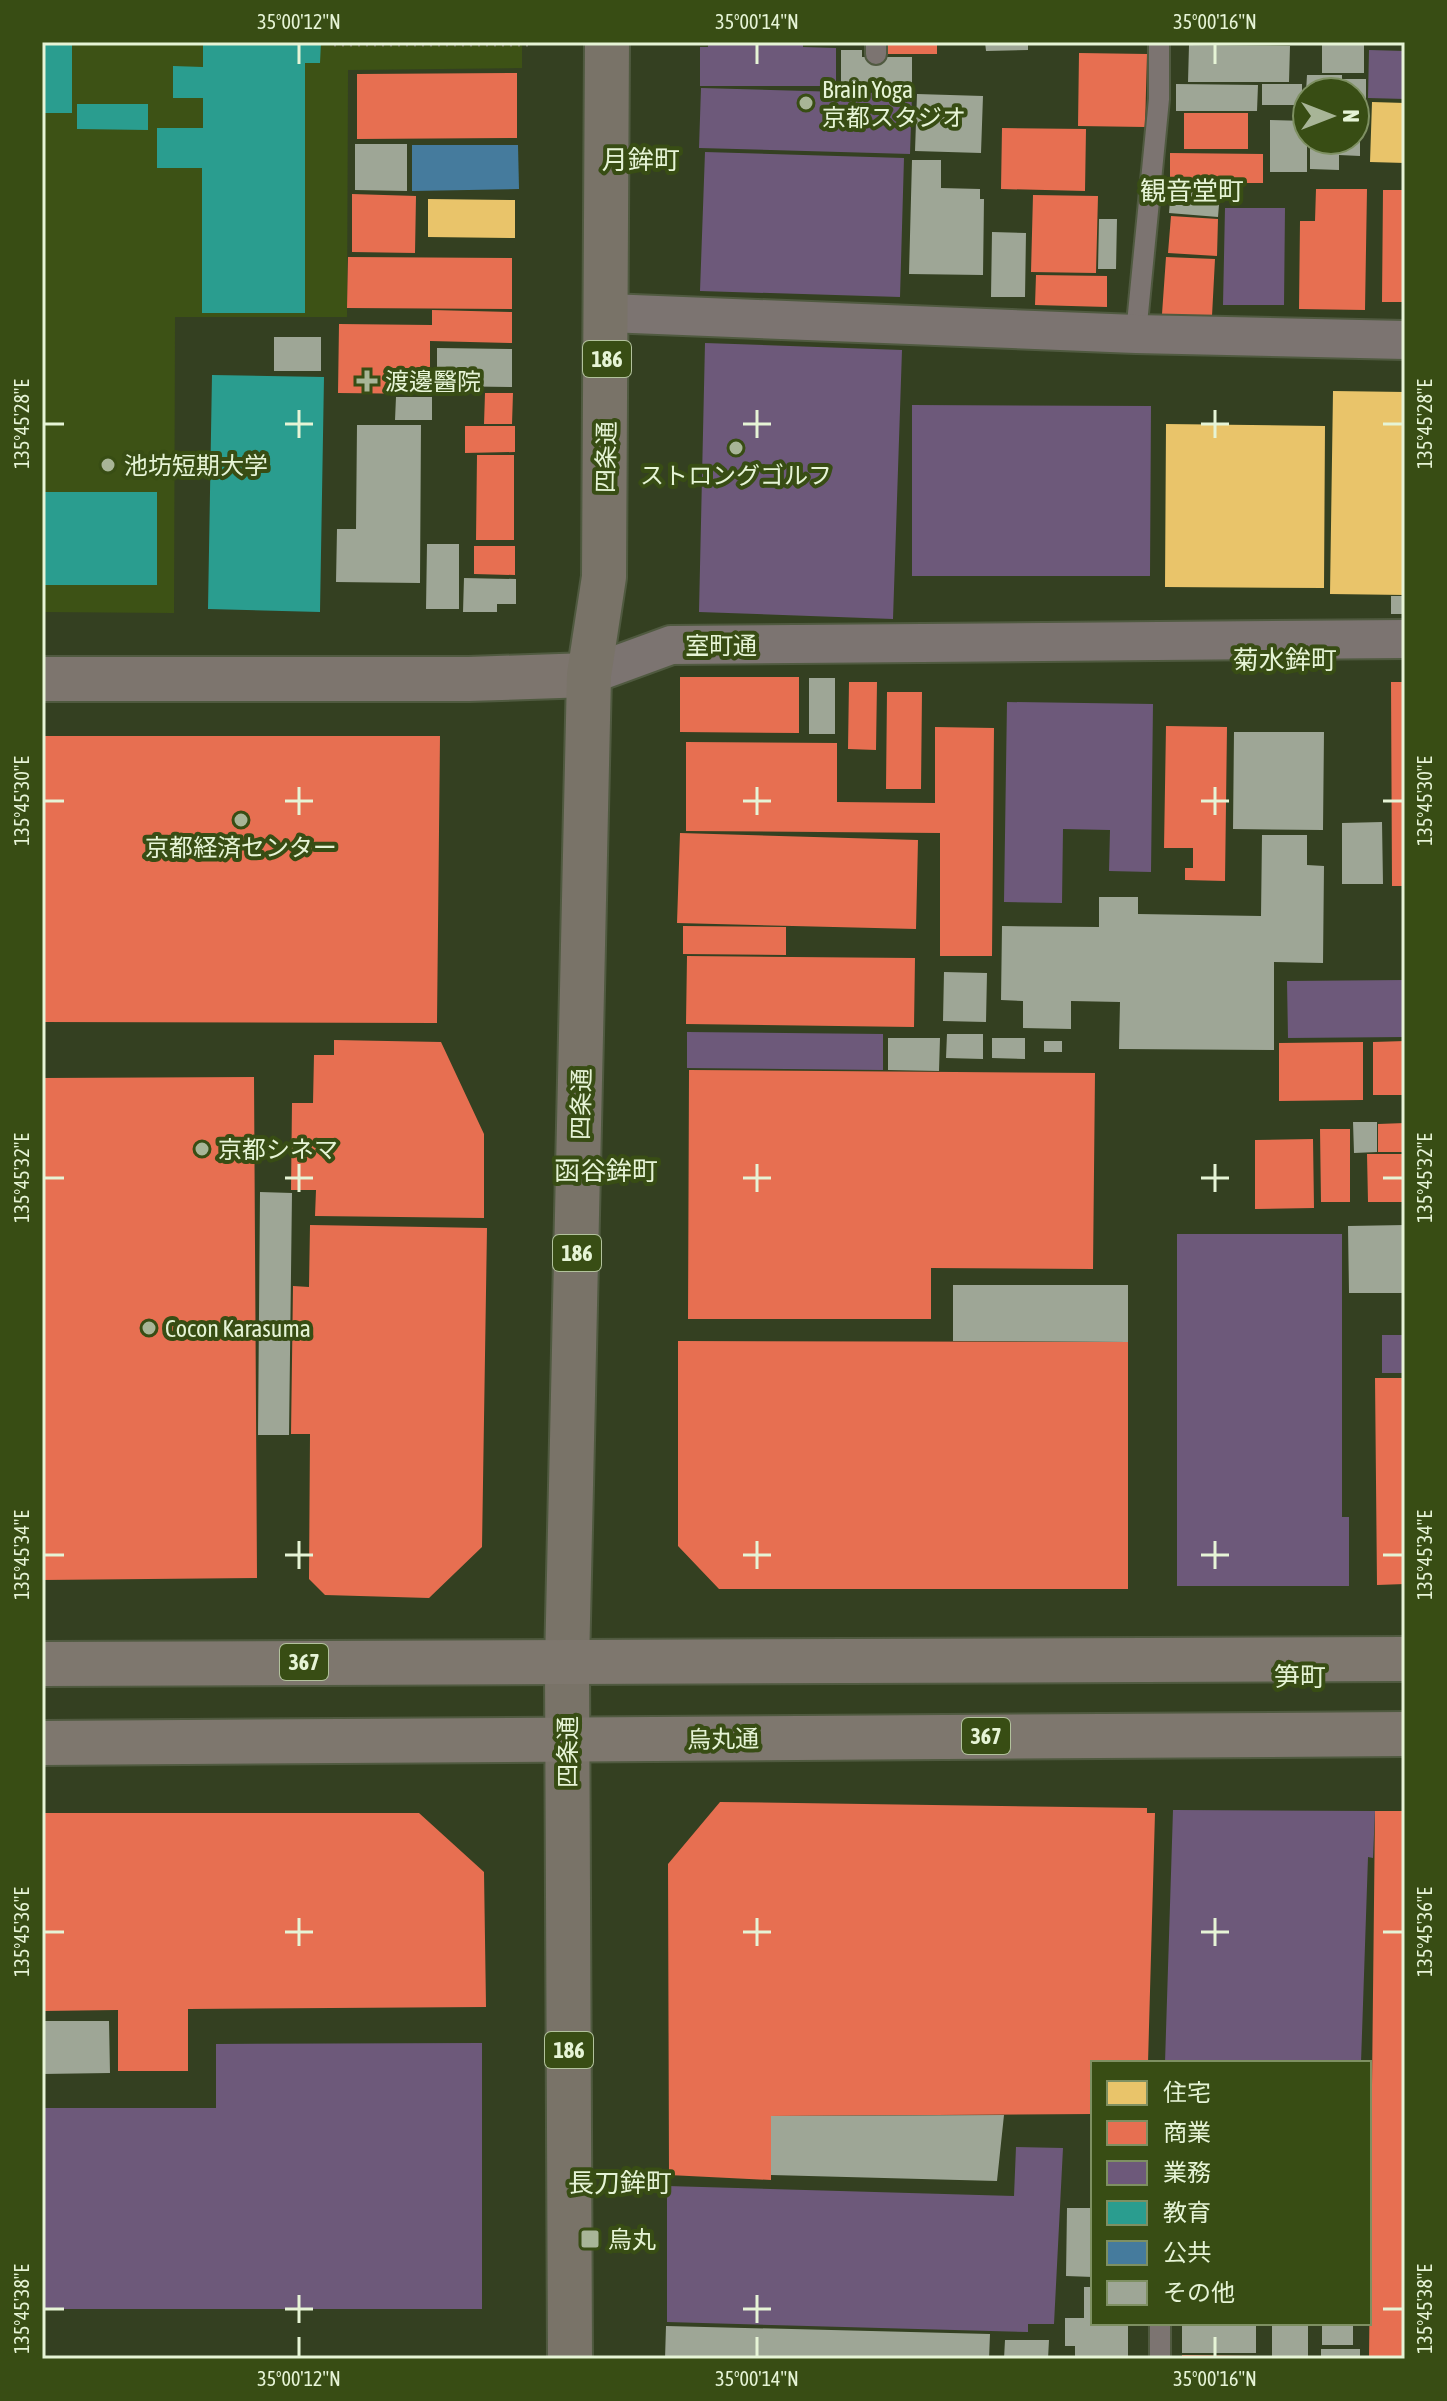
<svg xmlns="http://www.w3.org/2000/svg" width="1447" height="2401" viewBox="0 0 1447 2401" font-family="'Asap Condensed','Noto Sans JP',sans-serif">
	<style>
		.built { fill: #3d5215 }
		.homes { fill: #e9c46a }
		.shops { fill: #e76f51 }
		.offices { fill: #6d597a }
		.schools { fill: #2a9d8f }
		.public { fill: #457b9d }
		.building { fill: #9ea696 }
		.lines { fill: none; stroke-linecap: round; stroke-linejoin: round }
		.lane-casing { stroke: #505a40; stroke-width: 24 }
		.street-casing { stroke: #505a40; stroke-width: 42 }
		.secondary-casing { stroke: #505a40; stroke-width: 48 }
		.primary-casing { stroke: #505a40; stroke-width: 48 }
		.highway-casing { stroke: #505a40; stroke-width: 48 }
		.path { stroke: #747168; stroke-width: 5; stroke-dasharray: 2 6; stroke-linecap: butt }
		.lane { stroke: #7c7471; stroke-width: 20 }
		.street { stroke: #7c7471; stroke-width: 38 }
		.secondary { stroke: #7d756e; stroke-width: 44 }
		.primary { stroke: #797368; stroke-width: 44 }
		.highway { stroke: #7e776e; stroke-width: 44 }
		.ticks { fill: none; stroke: #e6f4d6; stroke-width: 3 }
		.poi-dot { fill: #a8b597; stroke: #384d14; stroke-width: 3 }
		.labels { text-anchor: middle; dominant-baseline: central; stroke-width: 8; stroke-linejoin: round; paint-order: stroke }
		.shield { fill: #384d14; stroke: #b2c29c; stroke-width: 2 }
		.shield-label { font-size: 22px; font-weight: bold; fill: #e6f4d6 }
		.poi-label { font-size: 24px; fill: #e6f4d6; stroke: #384d14; text-anchor: start }
		.street-label { font-size: 24px; fill: #e6f4d6; stroke: #384d14 }
		.neighbourhood-label { font-size: 26px; fill: #e6f4d6; stroke: #384d14 }
		.neatline { fill: none; stroke: #e6f4d6; stroke-width: 3 }
		.ticks-label { font-size: 20px; text-anchor: middle; fill: #e6f4d6 }
	</style>
	<rect width="100%" height="100%" fill="#344021"/>
	<!-- built -->
	<path class="built" d="M42,42H522V68L348,70L347,317H175L174,613L42,612Z"/>
	<!-- homes -->
	<path class="homes" d="M1372,102L1405,103V163L1370,162Z
		M428,199L515,200V238L428,237Z
		M1333,391L1405,392V595L1330,594Z
		M1166,424L1325,426L1324,588L1165,587Z"/>
	<!-- shops -->
	<path class="shops" d="M882,42H937V54H882Z
		M1079,53L1147,54L1145,127L1078,126Z
		M517,73V138L357,139V74Z
		M1184,113H1248V149H1184Z
		M1002,128L1086,129L1085,191L1001,189Z
		M1170,153L1263,154V183H1170Z
		M1316,189H1367L1365,310L1299,309L1300,221H1315Z
		M1383,190H1405V302H1382Z
		M352,194L416,196L415,253L352,252Z
		M1033,195L1098,196L1096,273L1031,272Z
		M1171,216L1218,219L1217,256L1168,253Z
		M348,257L512,258V309L347,308Z
		M1166,257L1215,259L1212,316L1162,314Z
		M1036,275L1107,276V307L1035,305Z
		M432,310L512,312V343L430,341V394L338,393L339,324L432,325Z
		M485,393H513L512,424H484Z
		M465,426H515V452L465,453Z
		M477,455H514V540H476Z
		M474,546H515V575L474,574Z
		M680,677H799V733L680,732Z
		M849,682H877L876,750L848,749Z
		M1391,682H1405V886H1392Z
		M887,692H922L921,789H886Z
		M1166,726L1227,727L1225,881L1185,880V868H1193V848H1164Z
		M935,727L994,728L992,956H940V833L686,831V742L837,743V802L935,803Z
		M42,736H440L437,1023L42,1022Z
		M680,833L918,840L916,929L677,923Z
		M683,926L786,927V955L683,954Z
		M687,956L915,958L914,1027L686,1024Z
		M334,1040L441,1042L484,1134V1218L315,1216L316,1190H291L292,1103H313L314,1055H334Z
		M1405,1041V1095H1373V1042Z
		M1363,1042V1100L1279,1101V1043Z
		M689,1070L1095,1073L1093,1269L931,1268V1319H688Z
		M254,1077L257,1578L42,1580V1078Z
		M1405,1123V1152H1378V1124Z
		M1320,1129H1350V1202H1321Z
		M1313,1139L1314,1208L1255,1209V1140Z
		M1367,1154H1405V1202H1368Z
		M310,1225L487,1228L482,1547L429,1598L325,1595L309,1579L310,1434H291L293,1286L309,1287Z
		M678,1341L1128,1342V1589H719L678,1546Z
		M1375,1378H1405V1584L1377,1585Z
		M720,1802L1147,1808V1813H1155L1148,2063H1093V2114L771,2116V2180L669,2175L668,1864Z
		M1375,1811H1405V2359H1369Z
		M42,1813H419L484,1872L486,2007L188,2009V2071H118V2010L42,2011Z
		M1182,2355L1256,2356V2359H1182Z"/>
	<!-- offices -->
	<path class="offices" d="M708,42H803V47L836,48V86H700V47H708Z
		M1369,50L1405,51V99L1368,98Z
		M701,88L912,94L910,154L699,148Z
		M705,152L904,158L900,297L700,291Z
		M1225,208H1285L1284,305H1223Z
		M705,343L902,350L893,619L699,612Z
		M912,405L1151,406L1150,576H912Z
		M1007,702L1153,704L1151,872L1109,871L1110,830L1063,829L1062,903L1004,902Z
		M1405,980V1037L1288,1038L1287,981Z
		M687,1032L883,1034V1070L687,1068Z
		M1177,1234H1342V1517H1349V1586H1177Z
		M1382,1335H1405V1373H1382Z
		M1173,1810L1375,1811L1373,1858L1368,1857L1361,2063H1165Z
		M482,2043V2309H42V2108H216V2044Z
		M1016,2147L1063,2148L1054,2324H1028V2332L667,2322V2186L1014,2196Z"/>
	<!-- schools -->
	<path class="schools" d="M42,42H72V113H42Z
		M203,42H321L320,63H305V313H202V168H157V128H203V98H173V66L203,67Z
		M77,104H148V130L77,129Z
		M212,375L324,377L320,612L208,609Z
		M42,492H157V585H42Z"/>
	<!-- public -->
	<path class="public" d="M412,145H518L519,189L412,191Z"/>
	<!-- building -->
	<path class="building" d="M985,42H1028V50L986,51Z
		M1322,44H1364V73H1322Z
		M1189,45L1290,46L1289,82H1188Z
		M841,50H862V57H912V85H841Z
		M1307,75H1342V79H1366V104H1355V92H1306Z
		M1176,84L1258,85L1257,111H1176Z
		M1262,84H1302V105H1262Z
		M917,94L983,96L981,153L915,151Z
		M1270,120L1307,121V172H1270Z
		M1355,123H1360V156L1339,155V170L1310,169V140H1355Z
		M355,144H407V191L355,190Z
		M912,160H941V188L980,189V199H984L983,275L909,274Z
		M1171,189L1220,192L1218,217L1169,213Z
		M1099,219H1117L1116,269H1098Z
		M992,232L1026,233L1025,297H991Z
		M274,337H321V371H274Z
		M437,348L512,349V387L437,386Z
		M396,397H432V420H395Z
		M357,425H421L420,583L336,582L337,529H356Z
		M427,544H459V609H426Z
		M464,578L516,579V604H497V612H463Z
		M1391,596H1405V614H1391Z
		M809,678H835V734H809Z
		M1234,732H1324L1323,830L1233,829Z
		M1382,822L1383,884H1342V823Z
		M1262,835H1307V865L1324,866L1323,963L1274,962V1050L1119,1049L1120,1002L1071,1001V1029L1023,1028V1001L1001,1000L1002,926L1099,927V897H1138V914L1261,916Z
		M944,972L987,973L986,1022L943,1021Z
		M947,1034H983V1059L946,1058Z
		M888,1038H940L939,1071L888,1070Z
		M992,1038H1025V1059L992,1058Z
		M1044,1041H1062V1052H1044Z
		M1353,1122H1377V1152L1354,1153Z
		M260,1192L292,1193L289,1435H258Z
		M1405,1225V1293H1349L1348,1226Z
		M953,1285H1128V1342L953,1341Z
		M42,2021H109L110,2073L42,2074Z
		M1004,2115L997,2181L771,2175V2116Z
		M1067,2208H1093V2277L1066,2276Z
		M1084,2287H1093V2323H1128V2359H1075V2346H1065V2318H1084Z
		M1182,2323H1256V2353H1182Z
		M1272,2323H1308V2359H1272Z
		M666,2326L990,2334L989,2359H665Z
		M1322,2326H1353V2345H1322Z
		M1005,2340H1049L1048,2359H1004Z
		M1321,2349H1360V2359H1321Z"/>
	<g class="lines">
		<!-- lane casing -->
		<g class="lane-casing">
			<path id="lane" d="M876,42V54
				M1136,334L1159,99V42
				M1160,2359V2323"/>
		</g>
		<!-- street casing -->
		<g class="street-casing">
			<path id="street" d="M608,313L1136,334L1405,340
				M589,675L671,645L1405,639"/>
		</g>
		<!-- secondary casing -->
		<g class="secondary-casing">
			<path id="secondary" d="M42,679H469L589,675"/>
		</g>
		<!-- primary casing -->
		<g class="primary-casing">
			<path id="primary" d="M570,2359L567,1665L589,675L604,577L607,42"/>
		</g>
		<!-- highway casing -->
		<g class="highway-casing">
			<path id="highway" d="M42,1664L1405,1659
				M42,1743L1405,1734"/>
		</g>
		<!-- path -->
		<path class="path" d="M334,44H531"/>
		<!-- lane -->
		<use href="#lane" class="lane"/>
		<!-- street -->
		<use href="#street" class="street"/>
		<!-- secondary -->
		<use href="#secondary" class="secondary"/>
		<!-- primary -->
		<use href="#primary" class="primary"/>
		<!-- highway -->
		<use href="#highway" class="highway"/>
	</g>
	<!-- ticks -->
	<path class="ticks" d="M299,44V64M757,44V64M1215,44V64M299,410V438M757,410V438M1215,410V438M44,424H64M285,424H313M743,424H771M1201,424H1229M1383,424H1403M299,787V815M757,787V815M1215,787V815M44,801H64M285,801H313M743,801H771M1201,801H1229M1383,801H1403M299,1164V1192M757,1164V1192M1215,1164V1192M44,1178H64M285,1178H313M743,1178H771M1201,1178H1229M1383,1178H1403M299,1541V1569M757,1541V1569M1215,1541V1569M44,1555H64M285,1555H313M743,1555H771M1201,1555H1229M1383,1555H1403M299,1918V1946M757,1918V1946M1215,1918V1946M44,1932H64M285,1932H313M743,1932H771M1201,1932H1229M1383,1932H1403M299,2295V2323M757,2295V2323M44,2309H64M285,2309H313M743,2309H771M1383,2309H1403M299,2337V2357M757,2337V2357M1215,2337V2357"/>
	<!-- markers -->
	<g class="poi-dot">
		<circle cx="806" cy="103" r="8"/>
		<path d="M363 369h8v8h8v8h-8v8h-8v-8h-8v-8h8z"/>
		<circle cx="736" cy="448" r="8"/>
		<circle cx="108" cy="465" r="8"/>
		<circle cx="241" cy="820" r="8"/>
		<circle cx="202" cy="1149" r="8"/>
		<circle cx="149" cy="1328" r="8"/>
		<rect x="580" y="2229" width="20" height="20" rx="4"/>
	</g>
	<g class="labels">
		<!-- shield labels -->
		<g class="shield">
			<rect x="583" y="341" width="48" height="36" rx="6"/>
			<rect x="553" y="1235" width="48" height="36" rx="6"/>
			<rect x="280" y="1644" width="48" height="36" rx="6"/>
			<rect x="962" y="1718" width="48" height="36" rx="6"/>
			<rect x="545" y="2032" width="48" height="36" rx="6"/>
		</g>
		<g class="shield-label">
			<text x="607" y="359">186</text>
			<text x="577" y="1253">186</text>
			<text x="304" y="1662">367</text>
			<text x="986" y="1736">367</text>
			<text x="569" y="2050">186</text>
		</g>
		<!-- poi labels -->
		<g class="poi-label">
			<text x="822" y="89">Brain Yoga<tspan x="822" dy="28">京都スタジオ</tspan></text>
			<text x="385" y="381">渡邊醫院</text>
			<text x="124" y="465">池坊短期大学</text>
			<text x="736" y="475" text-anchor="middle">ストロングゴルフ</text>
			<text x="241" y="847" text-anchor="middle">京都経済センター</text>
			<text x="218" y="1149">京都シネマ</text>
			<text x="165" y="1328">Cocon Karasuma</text>
			<text x="608" y="2239">烏丸</text>
		</g>
		<!-- street labels -->
		<g class="street-label">
			<text transform="translate(606 457) rotate(-89)">四条通</text>
			<text x="721" y="645">室町通</text>
			<text transform="translate(581 1104) rotate(-89)">四条通</text>
			<text transform="translate(723 1739) rotate(-1)">烏丸通</text>
			<text transform="translate(567 1752) rotate(-90)">四条通</text>
		</g>
		<!-- neighbourhood labels -->
		<g class="neighbourhood-label">
			<text x="641" y="160">月鉾町</text>
			<text x="1192" y="191">観音堂町</text>
			<text x="1285" y="660">菊水鉾町</text>
			<text x="606" y="1171">函谷鉾町</text>
			<text x="1300" y="1677">笋町</text>
			<text x="620" y="2183">長刀鉾町</text>
		</g>
	</g>
	<!-- border -->
	<rect width="1447" height="2401" fill="none" stroke="#384d14" stroke-width="88"/>
	<!-- legend -->
	<rect x="1091" y="2061" width="280" height="264" fill="#384d14" stroke="#7e9062" stroke-width="2"/>
	<rect x="1107" y="2081" width="40" height="24" fill="#e9c46a" stroke="#7e9062" stroke-width="2"/>
	<text x="1163" y="2101" font-size="24" fill="#e6f4d6">住宅</text>
	<rect x="1107" y="2121" width="40" height="24" fill="#e76f51" stroke="#7e9062" stroke-width="2"/>
	<text x="1163" y="2141" font-size="24" fill="#e6f4d6">商業</text>
	<rect x="1107" y="2161" width="40" height="24" fill="#6d597a" stroke="#7e9062" stroke-width="2"/>
	<text x="1163" y="2181" font-size="24" fill="#e6f4d6">業務</text>
	<rect x="1107" y="2201" width="40" height="24" fill="#2a9d8f" stroke="#7e9062" stroke-width="2"/>
	<text x="1163" y="2221" font-size="24" fill="#e6f4d6">教育</text>
	<rect x="1107" y="2241" width="40" height="24" fill="#457b9d" stroke="#7e9062" stroke-width="2"/>
	<text x="1163" y="2261" font-size="24" fill="#e6f4d6">公共</text>
	<rect x="1107" y="2281" width="40" height="24" fill="#9ea696" stroke="#7e9062" stroke-width="2"/>
	<text x="1163" y="2301" font-size="24" fill="#e6f4d6">その他</text>
	<!-- north arrow -->
	<g transform="translate(1331 116) rotate(90)"><circle r="38" fill="#384d14" stroke="#7e9062" stroke-width="2"/>
	<path d="M0-6L14 30L0 20L-14 30Z" fill="#a8b597"/>
	<text y="-12" font-size="22" font-weight="bold" text-anchor="middle" fill="#e6f4d6">N</text>
	</g>
	<rect x="44" y="44" width="1359" height="2313" class="neatline"/>
	<g class="ticks-label">
		<text x="299" y="29">35°00'12"N</text>
		<text x="757" y="29">35°00'14"N</text>
		<text x="1215" y="29">35°00'16"N</text>
		<text transform="translate(1425 424) rotate(-90)" y="7">135°45'28"E</text>
		<text transform="translate(22 424) rotate(-90)" y="7">135°45'28"E</text>
		<text transform="translate(1425 801) rotate(-90)" y="7">135°45'30"E</text>
		<text transform="translate(22 801) rotate(-90)" y="7">135°45'30"E</text>
		<text transform="translate(22 1178) rotate(-90)" y="7">135°45'32"E</text>
		<text transform="translate(1425 1178) rotate(-90)" y="7">135°45'32"E</text>
		<text transform="translate(22 1555) rotate(-90)" y="7">135°45'34"E</text>
		<text transform="translate(1425 1555) rotate(-90)" y="7">135°45'34"E</text>
		<text transform="translate(22 1932) rotate(-90)" y="7">135°45'36"E</text>
		<text transform="translate(1425 1932) rotate(-90)" y="7">135°45'36"E</text>
		<text transform="translate(22 2309) rotate(-90)" y="7">135°45'38"E</text>
		<text transform="translate(1425 2309) rotate(-90)" y="7">135°45'38"E</text>
		<text x="299" y="2386">35°00'12"N</text>
		<text x="757" y="2386">35°00'14"N</text>
		<text x="1215" y="2386">35°00'16"N</text>
	</g>
</svg>
